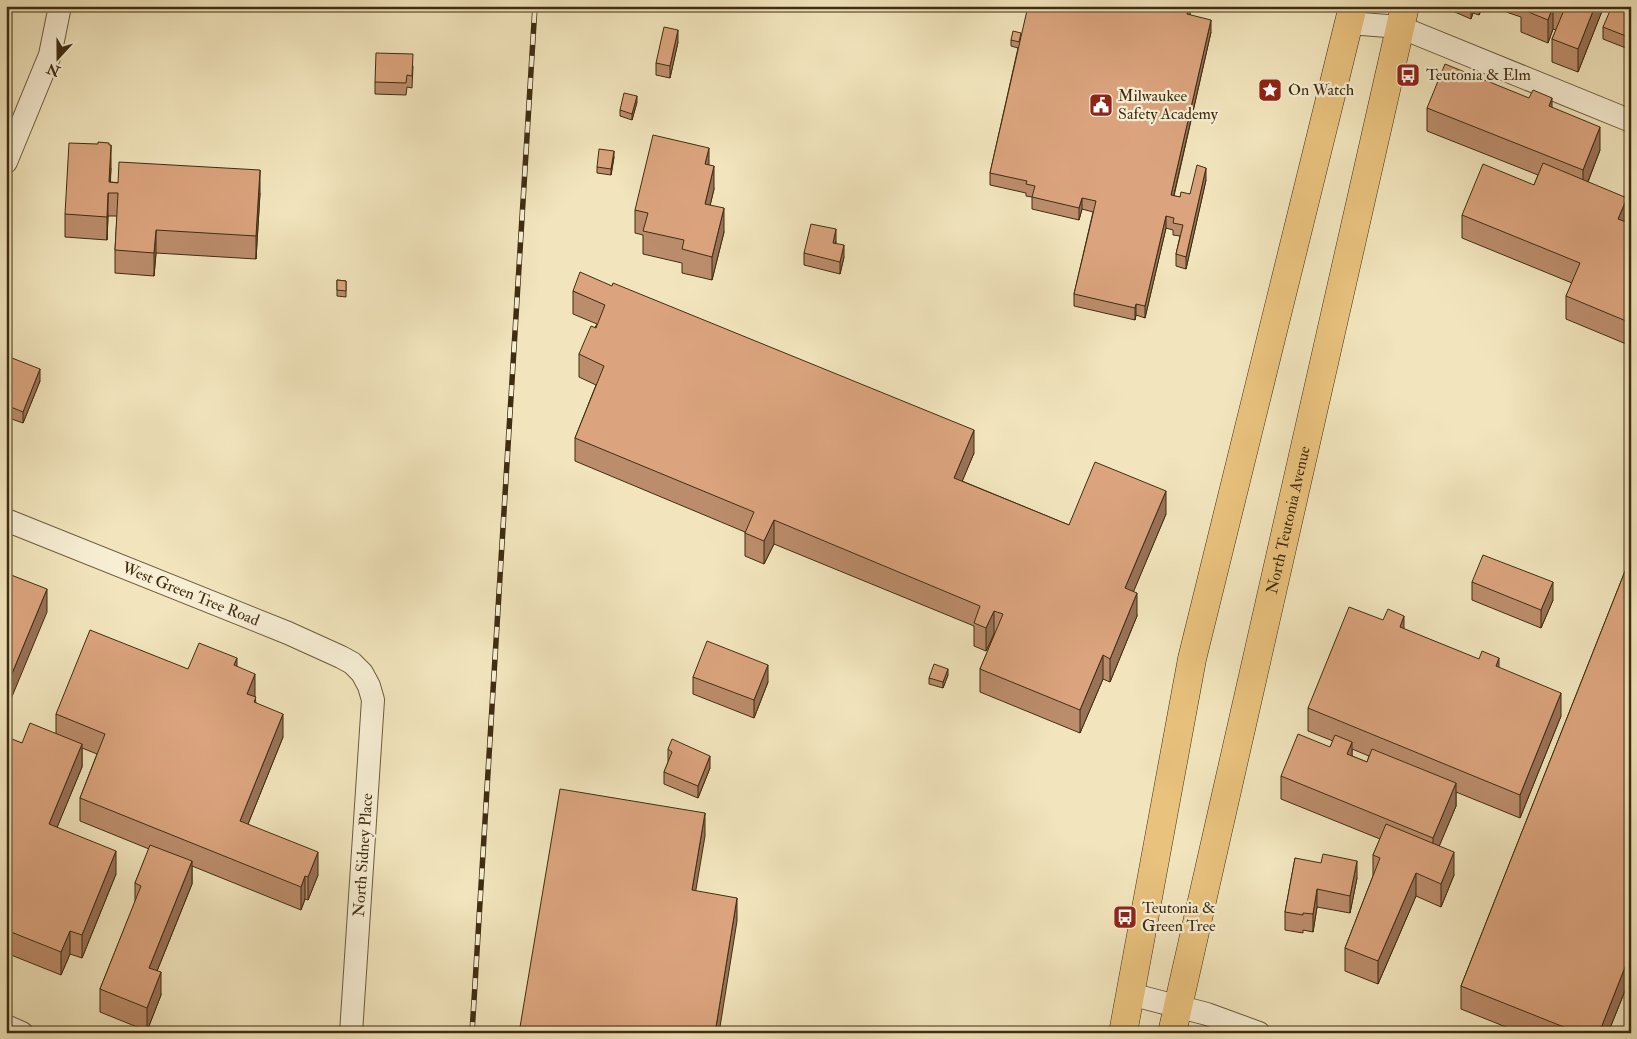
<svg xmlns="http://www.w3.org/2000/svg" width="1637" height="1039" viewBox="0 0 1637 1039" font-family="'IM FELL Double Pica',serif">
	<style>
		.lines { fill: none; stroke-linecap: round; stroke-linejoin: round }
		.minor-casing { stroke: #6c5b3c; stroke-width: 24 }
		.major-casing { stroke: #3f2d11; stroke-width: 29 }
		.minor { stroke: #f7eed4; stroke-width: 22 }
		.major { stroke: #e9c27e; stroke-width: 28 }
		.rail-casing { stroke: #3f2d11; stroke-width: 5.5 }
		.rail { stroke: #f7eed4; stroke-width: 4; stroke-dasharray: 11; stroke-linecap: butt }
		.wall { fill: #bc8d6c; stroke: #3f2d11; fill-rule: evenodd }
		.shaded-wall { fill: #997358; stroke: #3f2d11 }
		.building { fill: #dba47e; stroke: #3f2d11 }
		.labels { text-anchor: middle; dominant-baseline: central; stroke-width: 4.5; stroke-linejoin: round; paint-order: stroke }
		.poi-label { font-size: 16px; fill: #3f2d11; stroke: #f7eed4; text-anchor: start }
		.street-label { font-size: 16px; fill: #3f2d11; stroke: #f7eed4 }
	</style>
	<rect width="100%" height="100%" fill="#f2e5bd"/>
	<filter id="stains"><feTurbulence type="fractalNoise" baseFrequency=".004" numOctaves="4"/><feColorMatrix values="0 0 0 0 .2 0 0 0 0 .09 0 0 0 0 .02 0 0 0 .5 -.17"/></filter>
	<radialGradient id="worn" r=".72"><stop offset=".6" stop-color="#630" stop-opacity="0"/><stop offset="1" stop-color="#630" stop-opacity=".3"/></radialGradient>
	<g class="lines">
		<!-- minor casing -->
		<g class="minor-casing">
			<g id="minor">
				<path d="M1349,23L1400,27L1631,121"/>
				<path d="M6,162L50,55L60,6"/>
				<path id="s1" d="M6,520L288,633L341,657L352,663L362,673L369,686L373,700L351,1033"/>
				<path d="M1130,994L1207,1014L1259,1033"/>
				<path d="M6,1026L22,1033"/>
			</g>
		</g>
		<!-- major casing -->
		<g class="major-casing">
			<g id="major">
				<path d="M1123,1033L1192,659L1353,6"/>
				<path id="s2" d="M1172,1033L1405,6"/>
			</g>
		</g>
		<!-- minor -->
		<use href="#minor" class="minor"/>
		<!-- major -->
		<use href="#major" class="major"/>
		<!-- rail casing -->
		<g class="rail-casing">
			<path id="rail" d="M472,1033L535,6"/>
		</g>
		<!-- rail -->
		<use href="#rail" class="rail"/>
	</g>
	<!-- wall -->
	<path class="wall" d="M1190,6V15L1211,32L1174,196L1180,197L1190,194L1206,180L1186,269L1176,266V254L1180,236L1173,235V230L1166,228L1145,318L1136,315L1135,320L1074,306V294L1093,212L1082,209L1079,220L1032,209V197L1026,196V193L990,185V173L1018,48L1011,46V40Z
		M1441,6H1483L1479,15L1473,13L1471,19Z
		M1506,6H1604L1578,72L1552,62V39L1556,30L1553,29L1548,43L1521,32V17L1506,12Z
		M1631,9V50L1603,39V27Z
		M678,42L670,78L656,75V63Z
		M413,66L412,88L407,87L406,95L375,94V82Z
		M637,102L632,120L620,116V110Z
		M1552,107L1600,150L1588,182L1627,221L1626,222L1631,224V346L1566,319V296L1572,283L1462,238V215L1534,185L1538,175L1427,131V108Z
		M614,157L611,175L597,173V167Z
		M709,165L714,189L710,205L724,232L712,280L682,273V263L643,254V235L635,233V210Z
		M111,168L110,182L260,193L256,259L156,253L154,276L115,273V250L117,216H108L107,240L65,237V214Z
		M836,241V243L844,257L840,274L804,265V253Z
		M337,280L346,281V297L337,296Z
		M573,291L974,453L962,481L1069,525L1166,514L1133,592L1137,616L1110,682L1103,679L1080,733L980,692V669L995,634H994L986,651L974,646V626L774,544L764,564L745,556V532L575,461V438L596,385L579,377V354L597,324L573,314Z
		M6,373L40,381L23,423L6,417Z
		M1631,556V976L1608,1033H1521L1461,1009V986Z
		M1472,582L1553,600L1541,628L1472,600Z
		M1404,629L1499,668L1561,716L1520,818L1456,792V806L1439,846L1454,875L1441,907L1416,896L1378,984L1345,971V948L1373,876V855L1380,839L1281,799V776L1330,747L1333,741L1308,731V708ZM1352,749L1369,756L1367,762L1352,756Z
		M237,666L255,697L256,703L283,737L248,824L318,875L308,900L305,899L301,910L192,866V884L157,971L161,995L147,1031L100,1012V989L135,902V883L149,849L80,821V798L97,754L82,748V767L57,827L116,874L82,958L70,954L61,975L6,953V738L22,743L56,734V714L188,669Z
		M948,675L943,688L929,684V678Z
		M693,677L768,682L754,718L693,694Z
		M668,749L710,768L698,798L664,784V772L668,762Z
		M1295,858L1357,878L1350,913L1317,907L1313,932L1303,930V933L1285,930V912Z"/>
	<!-- shaded-wall -->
	<path class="shaded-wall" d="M1189,6H1190V14L1187,26V14Z
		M1471,6H1473V13L1471,19Z
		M1479,6H1483L1479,15Z
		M1553,6V29L1548,43V20Z
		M1595,6H1604L1578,72V49Z
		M1211,20V32L1171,207V195Z
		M678,30V42L670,78V66Z
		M637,96V102L632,120V114Z
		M1552,98V121L1549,106Z
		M1600,127V150L1583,194V170Z
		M111,145V168L110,193L109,182Z
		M709,148V171L705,164Z
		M614,151V157L611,175V169Z
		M714,166V189L705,227V204Z
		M1206,168V180L1186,269V257Z
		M260,170V193L256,259V236Z
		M108,193V216L107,240V217Z
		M1082,198V209L1079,220V208Z
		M1627,198V221L1618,242V219Z
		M724,208V232L712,280V257Z
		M1166,216V228L1145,318V306Z
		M836,229V241L833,255V243Z
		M156,230V253L154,276V253Z
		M844,245V257L840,274V262Z
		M1136,304V315L1135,320V308Z
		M40,369V381L23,423V412Z
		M974,430V453L954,501V478Z
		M1166,491V514L1125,612V588Z
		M774,520V544L764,564V541Z
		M1553,582V600L1541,628V610Z
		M47,589V612L6,711V688Z
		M1137,593V616L1110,682V659Z
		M994,611V634L986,651V628Z
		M1404,616V639L1400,627Z
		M1103,655V679L1080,733V710Z
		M237,658V681L234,665Z
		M1499,658V681L1496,666Z
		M768,665V682L754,718V700Z
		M948,669V675L943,688V682Z
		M255,674V697L247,694Z
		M1561,693V716L1520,818V795Z
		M283,714V737L240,844V821Z
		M1352,742V765L1347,754Z
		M82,744V767L49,847V824Z
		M710,756V768L698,798V786Z
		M1456,783V806L1433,861V838Z
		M705,813V836L692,913V890Z
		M116,851V874L82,958V935Z
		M318,852V875L308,900V877Z
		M1454,852V875L1441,907V884Z
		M192,861V884L149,991V968Z
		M1357,861V878L1350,913V896Z
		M1416,873V896L1378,984V961Z
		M305,876V899L301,910V887Z
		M1317,889V907L1313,932V914Z
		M737,898V921L719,1033H715Z
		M70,931V954L61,975V952Z
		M1631,952V976L1608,1033H1599Z
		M161,972V995L147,1031V1008Z"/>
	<!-- building -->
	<path class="building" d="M1028,6H1189L1187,14L1211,20L1171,195L1180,197L1181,192L1190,194L1197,165L1206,168L1186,257L1176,254L1183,225L1173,223L1174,218L1166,216L1145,306L1136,304L1135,308L1074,294L1096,201L1082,198L1079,208L1032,197L1035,186L1026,184L1027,181L990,173Z
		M1522,6H1553L1548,20L1521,9Z
		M1554,6H1595L1578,49L1552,39L1564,10Z
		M1612,6H1623L1631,9V38L1603,27Z
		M664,27L678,30L670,66L656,63Z
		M1013,31L1021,33L1019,42L1011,40Z
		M376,53L413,54L412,76L407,75L406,83L375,82Z
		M1445,64L1529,98L1533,90L1552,98L1549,106L1600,127L1583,170L1427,108Z
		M624,93L637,96L632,114L620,110Z
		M653,135L709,148L705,164L714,166L705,204L724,208L712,257L682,249L684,240L643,231L648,213L635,210Z
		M98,142L109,143V145H111L109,182L118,183L119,162L260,170L256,236L156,230L154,253L115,250L118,193H108L107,217L65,214L69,143L98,144Z
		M599,149L614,151L611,169L597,167Z
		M1543,163L1627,198L1618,219L1631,224V323L1566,296L1580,263L1462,215L1483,164L1534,185Z
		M811,224L836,229L833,243L844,245L840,262L804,253Z
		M580,272L612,286L613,283L974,430L954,478L1069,525L1095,462L1166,491L1125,588L1137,593L1110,659L1103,655L1080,710L980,669L1003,614L994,611L986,628L974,623L980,606L774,520L764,541L745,533L754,512L575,438L604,366L579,354L591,326L596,328L605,305L573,291Z
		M337,280L346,281V291L337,290Z
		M12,358L40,369L23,412L6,405V373Z
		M1483,555L1553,582L1541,610L1472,582Z
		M1631,556V952L1599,1033H1579L1461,986Z
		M6,573L47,589L6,688Z
		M1349,607L1383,620L1388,609L1404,616L1400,627L1479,659L1482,651L1499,658L1496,666L1561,693L1520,795L1308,708Z
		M90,630L188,669L199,643L237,658L234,665L255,674L247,694L256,697L254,702L283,714L240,821L318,852L308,877L305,876L301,887L80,798L105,734L56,714Z
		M707,641L768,665L754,700L693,677Z
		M934,664L948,669L943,682L929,678Z
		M30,723L82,744L49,824L116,851L82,935L70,931L61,952L6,930V738L7,737L22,743Z
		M1298,734L1330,747L1335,735L1352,742L1347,754L1367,762L1372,749L1456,783L1433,838L1281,776Z
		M672,739L710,756L698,786L664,772L672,752L668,749Z
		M560,789L705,813L692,890L737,898L715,1033H519Z
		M1386,824L1454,852L1441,884L1416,873L1378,961L1345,948L1380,858L1373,855Z
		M150,845L192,861L149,968L161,972L147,1008L100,989L141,886L135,883Z
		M1323,854L1357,861L1350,896L1317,889L1313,914L1303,913V915L1285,912L1295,858L1321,863Z"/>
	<!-- icons -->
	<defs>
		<g id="bus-square" transform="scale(1.25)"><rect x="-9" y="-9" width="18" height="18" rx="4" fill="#8f2418" stroke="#f7eed4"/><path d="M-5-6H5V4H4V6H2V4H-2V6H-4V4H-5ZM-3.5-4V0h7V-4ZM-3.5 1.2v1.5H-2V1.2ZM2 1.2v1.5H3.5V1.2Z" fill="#fff"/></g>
		<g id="sight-square" transform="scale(1.25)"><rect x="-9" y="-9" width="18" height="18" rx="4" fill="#8f2418" stroke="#f7eed4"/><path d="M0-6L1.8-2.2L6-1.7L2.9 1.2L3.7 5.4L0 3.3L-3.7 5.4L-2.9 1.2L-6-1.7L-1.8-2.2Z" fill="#fff"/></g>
		<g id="civic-square" transform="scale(1.25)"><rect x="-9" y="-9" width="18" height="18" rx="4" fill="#8f2418" stroke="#f7eed4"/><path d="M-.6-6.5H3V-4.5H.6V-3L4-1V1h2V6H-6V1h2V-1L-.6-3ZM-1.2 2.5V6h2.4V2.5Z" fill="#fff"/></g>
	</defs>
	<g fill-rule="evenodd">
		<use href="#bus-square" x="1408" y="75"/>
		<use href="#sight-square" x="1270" y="90"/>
		<use href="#civic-square" x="1101" y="105"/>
		<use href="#bus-square" x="1125" y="917"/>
	</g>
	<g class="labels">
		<!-- poi labels -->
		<g class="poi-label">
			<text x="1426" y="75">Teutonia &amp; Elm</text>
			<text x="1288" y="90">On Watch</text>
			<text x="1118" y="96">Milwaukee<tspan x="1118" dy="18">Safety Academy</tspan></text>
			<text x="1142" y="908">Teutonia &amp;<tspan x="1142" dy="18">Green Tree</tspan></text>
		</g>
		<!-- street labels -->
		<g class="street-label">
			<text stroke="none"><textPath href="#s2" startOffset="526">North Teutonia Avenue</textPath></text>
			<text stroke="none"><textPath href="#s1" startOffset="199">West Green Tree Road</textPath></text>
			<text transform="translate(363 855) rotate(-86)">North Sidney Place</text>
		</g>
	</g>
	<!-- margin -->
	<rect width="1637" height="1039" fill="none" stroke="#f2e5bd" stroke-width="25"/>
	<rect x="8" y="8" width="1622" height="1024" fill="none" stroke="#3f2d11" stroke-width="2.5"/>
	<rect x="12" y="12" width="1612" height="1014" fill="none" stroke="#3f2d11"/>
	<!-- north arrow -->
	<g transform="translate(58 58) rotate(201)" stroke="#f7eed4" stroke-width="4" paint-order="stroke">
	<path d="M0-4L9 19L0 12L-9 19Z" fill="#3f2d11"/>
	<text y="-8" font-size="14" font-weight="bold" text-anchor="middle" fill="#3f2d11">N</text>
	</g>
	<rect width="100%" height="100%" filter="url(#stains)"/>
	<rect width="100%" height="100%" fill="url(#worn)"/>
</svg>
